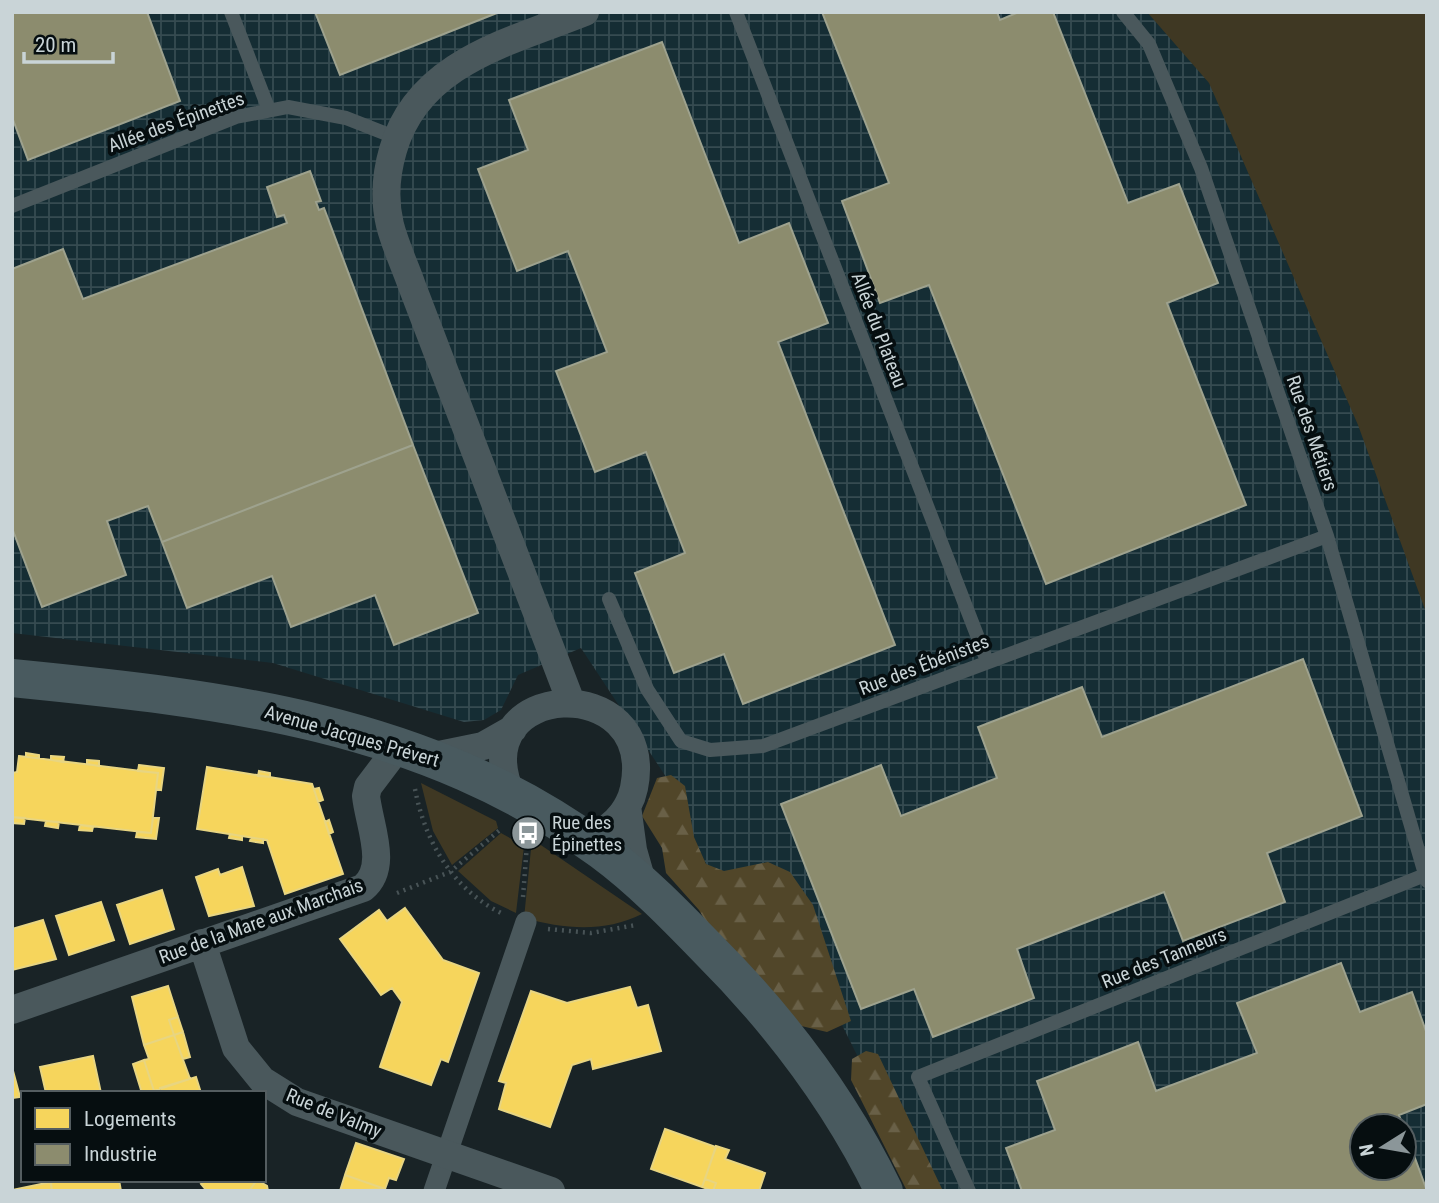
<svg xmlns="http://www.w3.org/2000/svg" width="1439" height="1203" viewBox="0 0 1439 1203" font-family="'Roboto Condensed',sans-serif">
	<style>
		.industrial { fill: url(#industrial-grid); fill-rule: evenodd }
		.green { fill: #3f3823 }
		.forest { fill: url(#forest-firs) }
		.homes { fill: #f6d55c; stroke: #e8d581; stroke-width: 2 }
		.industry { fill: #8c8c6e; stroke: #9ea28e; stroke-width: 2 }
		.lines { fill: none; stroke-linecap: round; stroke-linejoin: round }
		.path { stroke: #485356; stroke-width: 4.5; stroke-dasharray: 2 5; stroke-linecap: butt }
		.service { stroke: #4a585c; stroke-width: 14 }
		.pedestrian { stroke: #4a585c; stroke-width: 21 }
		.minor { stroke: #4a585c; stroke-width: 28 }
		.secondary { stroke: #495a5f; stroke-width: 38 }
		.labels { text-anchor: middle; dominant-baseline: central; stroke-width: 7; stroke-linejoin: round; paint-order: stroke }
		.street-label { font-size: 19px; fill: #c9d4d7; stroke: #060e10 }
		.poi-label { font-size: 19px; fill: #c9d4d7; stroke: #060e10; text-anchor: start }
	</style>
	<defs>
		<pattern id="industrial-grid" width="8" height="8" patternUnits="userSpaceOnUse" patternTransform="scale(1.75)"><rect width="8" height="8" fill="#152d34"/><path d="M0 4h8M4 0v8" fill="none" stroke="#364b51"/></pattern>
		<pattern id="forest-firs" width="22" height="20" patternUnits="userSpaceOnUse" patternTransform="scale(1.75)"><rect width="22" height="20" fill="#514629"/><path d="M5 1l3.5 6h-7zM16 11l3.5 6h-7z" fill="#696047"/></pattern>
	</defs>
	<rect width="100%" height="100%" fill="#192326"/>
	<!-- industrial -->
	<path class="industrial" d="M12,12H1427V1191H925L842,1025L706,864L668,780L581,648L518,675L501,710L484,720L464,722L273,663L12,633ZM1362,1126H1404V1168H1362Z"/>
	<!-- green -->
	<path class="green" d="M1147,12H1427V615L1358,425L1209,83Z
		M421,783L496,821L498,828L452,865L433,831Z
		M501,833L524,846L516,913L491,901L458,871Z
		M532,839L642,914C604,933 564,929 524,918Z"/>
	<!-- forest -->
	<path class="forest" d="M671,775L685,786L694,837L706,864L724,871L768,862L790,872L813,905L851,1021L827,1032L797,1025L713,934L699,910L666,873L662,848L642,816L657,778Z
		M866,1051L878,1054L943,1191H907L851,1080L852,1059Z"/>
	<!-- homes -->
	<path class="homes" d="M26,753L39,755V758L26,757Z
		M19,756L158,773L151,833L12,817V773L17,772Z
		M51,756L64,757L63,762L51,760Z
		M87,760L99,761V766L87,764Z
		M139,765L164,768L161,790L156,789L158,773L138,771Z
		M207,767L312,784L343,874L285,894L267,840L197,829Z
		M259,771L270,773V777L258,776Z
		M319,788L323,800L318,802L314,789Z
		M12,817L25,818L24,824L12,823Z
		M153,818H159L156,839L136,837L137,832L151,833Z
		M329,820L333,832L329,834L325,822Z
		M46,821L59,822L58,828L45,826Z
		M80,825L93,827L92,831L79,830Z
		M230,834L242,836V840L229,838Z
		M251,838L263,839V843L250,841Z
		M242,867L254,906L209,916L196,877L218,869L220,875Z
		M162,890L174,929L130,944L117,905Z
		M101,902L114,940L69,955L56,916Z
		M405,908L443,960L479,973L448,1062L441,1059L431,1085L380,1067L402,1002L392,988L381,995L340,939L379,910L387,921Z
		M43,920L56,959L12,970V929Z
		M168,986L178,1017L169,1020L174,1035L144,1045L132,997Z
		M630,987L637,1008L648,1005L661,1051L593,1069L591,1059L572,1065L550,1127L499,1109L506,1083L499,1081L531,991L567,1003Z
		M178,1017L183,1032L174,1035L169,1020Z
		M183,1032L190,1057L183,1059L174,1035Z
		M174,1035L190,1079L154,1091L144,1060L149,1059L144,1045Z
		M93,1056L101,1093H46L40,1067Z
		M144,1060L154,1091L142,1093L133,1064Z
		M12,1067L20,1097L12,1098Z
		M196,1077L201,1093H161L160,1088Z
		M665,1129L716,1147L702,1187L651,1169Z
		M356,1143L404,1159L396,1180L389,1178L385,1189L345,1175Z
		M716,1146L729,1150L725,1159L765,1173L759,1191H713L716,1183L705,1179Z
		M345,1175L385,1189L340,1191Z
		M705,1179L716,1183L713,1191L702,1187Z
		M50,1180H119L121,1191H52Z
		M206,1180H257L249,1191H207L201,1184Z
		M257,1180L267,1186L268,1191H249Z
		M51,1182L52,1191H12V1190Z"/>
	<!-- industry -->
	<path class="industry" d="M12,12H147L180,101L28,160L12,117Z
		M315,12H497V13L340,75Z
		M822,12H997L1000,20L1019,12H1053L1128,203L1179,184L1218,283L1167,303L1246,505L1046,584L929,285L880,303L842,201L889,183Z
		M662,42L739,243L789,223L828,323L778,342L895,645L743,704L724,654L674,673L635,573L685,553L646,452L595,472L556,371L607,352L568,251L517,271L478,169L528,150L509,100Z
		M310,171L321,201L316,202L319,210L324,208L413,445L162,542L148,506L107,521L126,575L42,607L12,528V269L63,249L83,299L287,223L284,215L277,217L267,187Z
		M413,445L478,613L394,645L375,595L291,627L272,576L187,608L162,542Z
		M1303,659L1362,816L1267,853L1285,902L1183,941L1164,892L1017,949L1034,998L933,1037L914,989L861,1009L781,804L881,765L901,816L997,778L978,727L1082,687L1102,737Z
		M1341,963L1360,1012L1412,992L1427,1034V1104L1399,1115L1403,1126H1362V1168H1404V1128L1427,1191H1022L1006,1148L1055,1130L1037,1081L1138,1042L1156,1091L1257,1053L1237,1003Z"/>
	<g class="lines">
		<!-- path -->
		<path class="path" d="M415,789C425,842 453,890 503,914
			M397,893L450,872L501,829
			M523,897L527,844
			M548,929L591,933L636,925"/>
		<!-- service -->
		<path class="service" d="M231,12L269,110
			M736,12L987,661
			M1123,12L1149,44L1201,168L1327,536L1427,881
			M12,206L236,117L288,107L346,118L397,138
			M609,599L647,689L681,741L710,750L763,746L1327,536
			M969,1191L918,1077L1425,875"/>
		<!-- pedestrian -->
		<path class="pedestrian" d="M434,1191L526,922"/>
		<!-- minor -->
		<path class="minor" d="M571,702L412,286C405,266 395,245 390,225C384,200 386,174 393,150C418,62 510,42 585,12
			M429,757L483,746L513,729
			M511,794C462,679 658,670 634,788C629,813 608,833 584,839
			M627,806L633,850L643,885
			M202,943L236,1048L262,1080L297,1102L551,1191
			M12,1010L363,888C389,867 369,825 366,796L368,787L399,746"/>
		<!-- secondary -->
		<path class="secondary" d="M12,678C223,699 425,721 602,851C640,879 675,915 708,949C779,1020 840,1100 884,1191"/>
	</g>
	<!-- icons -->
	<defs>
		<g id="bus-disc" transform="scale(1.75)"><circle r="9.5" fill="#8b9699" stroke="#060e10"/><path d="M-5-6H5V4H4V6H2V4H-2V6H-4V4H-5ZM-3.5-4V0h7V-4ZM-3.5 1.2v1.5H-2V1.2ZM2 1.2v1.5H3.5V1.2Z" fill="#fff"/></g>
	</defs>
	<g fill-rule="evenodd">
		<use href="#bus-disc" x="528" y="833"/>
	</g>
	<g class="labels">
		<!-- street labels -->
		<g class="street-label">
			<text transform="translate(176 122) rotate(-20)">Allée des Épinettes</text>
			<text transform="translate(879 330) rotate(69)">Allée du Plateau</text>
			<text transform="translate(1312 433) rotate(71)">Rue des Métiers</text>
			<text transform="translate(924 665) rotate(-21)">Rue des Ébénistes</text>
			<text transform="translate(352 736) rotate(16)">Avenue Jacques Prévert</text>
			<text transform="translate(261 921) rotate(-20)">Rue de la Mare aux Marchais</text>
			<text transform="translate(1164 958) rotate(-22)">Rue des Tanneurs</text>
			<text transform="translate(334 1113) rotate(22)">Rue de Valmy</text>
		</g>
		<!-- poi labels -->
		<g class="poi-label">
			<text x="552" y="822">Rue des<tspan x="552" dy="22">Épinettes</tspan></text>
		</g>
	</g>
	<!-- border -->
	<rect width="1439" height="1203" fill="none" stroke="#c9d4d7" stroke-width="28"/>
	<!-- legend -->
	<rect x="21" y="1091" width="245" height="91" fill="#060e10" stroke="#545d60" stroke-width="2"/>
	<rect x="35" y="1108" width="35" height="21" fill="#f6d55c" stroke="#545d60" stroke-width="2"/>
	<text x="84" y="1126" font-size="21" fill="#c9d4d7">Logements</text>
	<rect x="35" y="1144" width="35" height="21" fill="#8c8c6e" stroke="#545d60" stroke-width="2"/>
	<text x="84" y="1161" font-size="21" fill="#c9d4d7">Industrie</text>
	<!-- north arrow -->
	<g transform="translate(1383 1147) rotate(259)"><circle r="33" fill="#060e10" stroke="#545d60" stroke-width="2"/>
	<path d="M0-5L12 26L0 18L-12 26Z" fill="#8b9699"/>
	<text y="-10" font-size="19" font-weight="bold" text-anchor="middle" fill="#c9d4d7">N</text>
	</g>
	<!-- scale -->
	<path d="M24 52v10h89v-10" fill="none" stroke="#c9d4d7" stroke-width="3.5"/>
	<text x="35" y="52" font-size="21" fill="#c9d4d7" stroke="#060e10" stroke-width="5" paint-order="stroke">20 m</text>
</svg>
